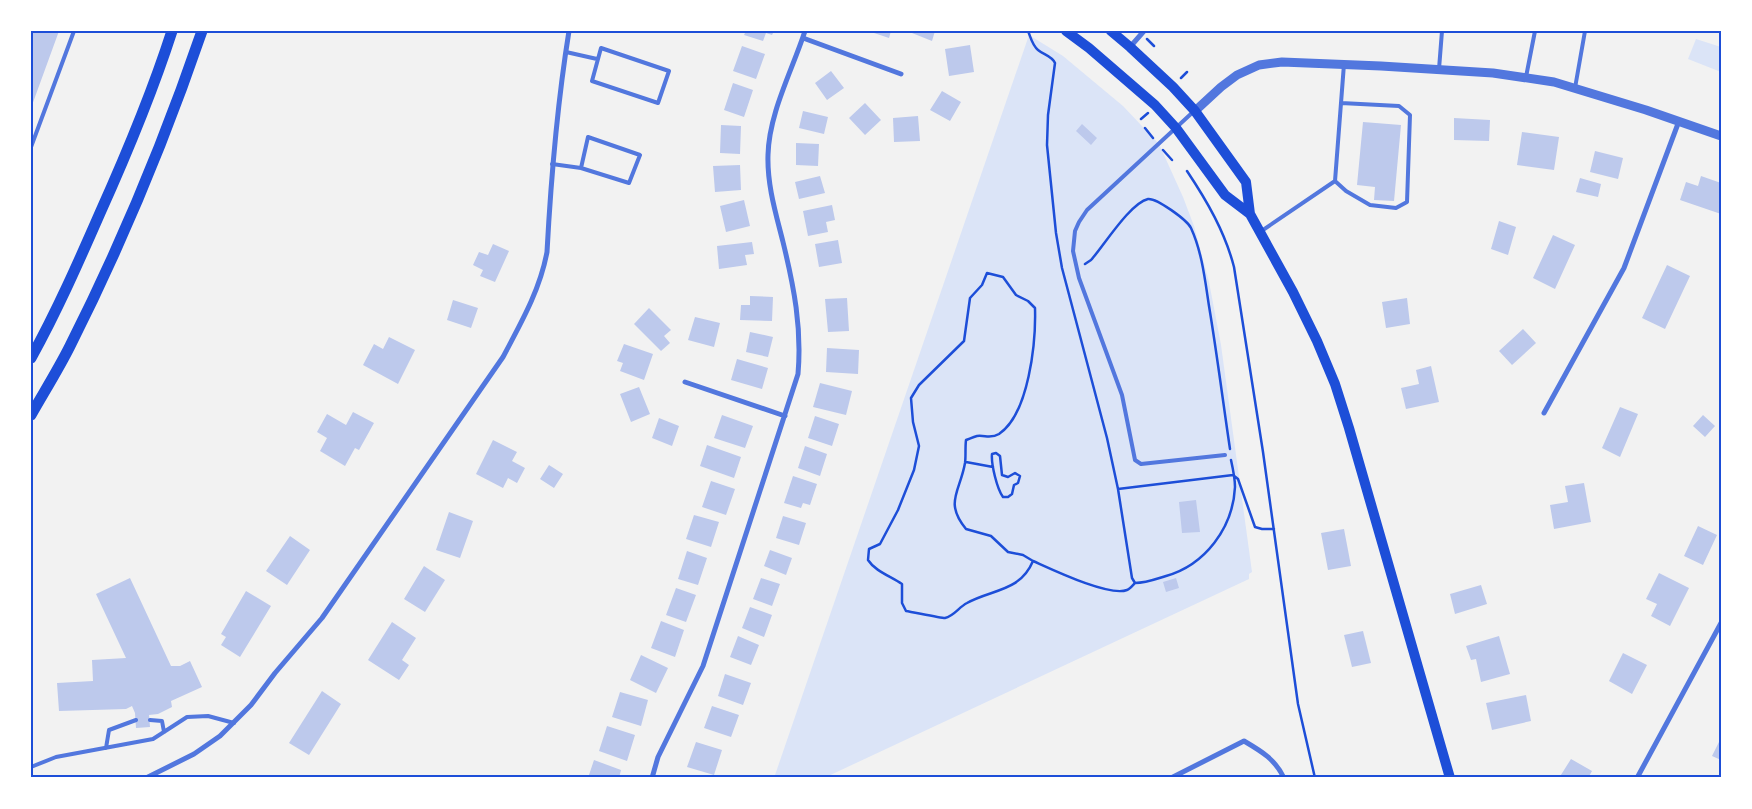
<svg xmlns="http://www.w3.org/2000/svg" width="1752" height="809" viewBox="0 0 1752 809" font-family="'Zilla Slab',serif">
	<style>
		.green { fill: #dbe4f7 }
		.building { fill: #bdc9ec }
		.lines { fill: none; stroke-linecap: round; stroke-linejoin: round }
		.path { stroke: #1d4ed8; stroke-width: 2.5 }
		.service { stroke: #5277de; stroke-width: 4 }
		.minor { stroke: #5277de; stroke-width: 5 }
		.tertiary { stroke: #5277de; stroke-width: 9 }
		.secondary { stroke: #1d4ed8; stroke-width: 10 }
		.primary { stroke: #1d4ed8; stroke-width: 11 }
		.neatline { fill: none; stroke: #1d4ed8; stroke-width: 2 }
	</style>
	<rect width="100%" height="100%" fill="#f2f2f2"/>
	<!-- green -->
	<path class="green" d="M1029,35L1063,56L1123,106L1159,144L1183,197L1194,226L1209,282L1221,345L1252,572L1249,574V579L824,778H774Z
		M1696,39L1721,47V72L1688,59Z"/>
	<!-- building -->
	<path class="building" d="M31,31H59L31,108Z
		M746,31H774L772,35L766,33L763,41L744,35Z
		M868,31H891L889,38Z
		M907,31H935L932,41Z
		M970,45L974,72L949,76L945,49Z
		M742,46L765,54L756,79L733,71Z
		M831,71L844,88L827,100L815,83Z
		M733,83L753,90L744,117L724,110Z
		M942,91L961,102L950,121L930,110Z
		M865,103L881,120L865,135L849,118Z
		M803,111L828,117L824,134L799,128Z
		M918,116L920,141L894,142L893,118Z
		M1454,118L1490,120L1489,141L1454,140Z
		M1363,122L1401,125L1394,201L1374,200L1375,187L1357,185Z
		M1082,124L1097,138L1091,145L1076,131Z
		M721,125L741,126L740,154L720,153Z
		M1522,132L1559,137L1554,170L1517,165Z
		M796,143L819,144L818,166L796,165Z
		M1595,151L1623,158L1618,179L1590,172Z
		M740,165L741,190L715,192L713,166Z
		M820,176L825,193L799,199L795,182Z
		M1701,176L1721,183V214L1680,200L1686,182L1698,186Z
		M1580,178L1601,184L1598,197L1576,192Z
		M744,200L750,226L726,232L720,206Z
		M832,205L835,220L826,222L828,232L808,236L803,211Z
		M1499,221L1516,227L1508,255L1491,249Z
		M1553,235L1575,245L1555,289L1533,278Z
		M838,240L842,263L819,267L815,244Z
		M752,242L754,254L745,255L747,265L719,269L717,246Z
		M493,244L509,251L495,282L480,276L483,270L473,265L479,252L488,255Z
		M1667,265L1690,276L1665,329L1642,318Z
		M750,296L773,297L772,321L740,320L741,305H750Z
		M847,298L849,331L828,332L825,299Z
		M1407,298L1410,324L1386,328L1382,302Z
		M453,300L478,308L471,328L447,320Z
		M649,308L671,330L664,336L670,343L661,351L634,324Z
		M695,317L720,323L714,347L688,340Z
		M1523,329L1536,343L1512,365L1499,351Z
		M750,332L773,337L768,357L746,352Z
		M389,337L415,350L398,384L363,365L374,344L383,349Z
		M624,344L653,354L644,380L620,371L623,363L617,361Z
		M827,348L859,350L858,374L826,372Z
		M737,359L768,368L762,389L731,380Z
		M1431,366L1439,402L1406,409L1401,388L1419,384L1416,370Z
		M820,383L852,391L846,415L813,407Z
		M639,387L650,414L631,422L620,394Z
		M1620,407L1638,414L1620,457L1602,448Z
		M353,412L374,423L359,450L355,448L345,466L320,451L327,438L317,432L327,414L346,425Z
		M722,415L753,426L745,448L714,438Z
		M1703,415L1715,426L1705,437L1693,426Z
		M815,416L839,424L832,446L808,438Z
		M659,418L679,426L672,446L652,438Z
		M493,440L517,452L512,461L525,468L517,483L508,478L503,488L476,474Z
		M707,445L741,457L734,478L700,466Z
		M805,446L827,454L820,476L798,468Z
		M549,465L563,474L554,488L540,479Z
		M793,476L817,484L810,505L803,503L801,508L784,503Z
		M711,481L735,489L726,515L702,507Z
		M1584,483L1591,522L1554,529L1550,505L1568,502L1565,486Z
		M1196,500L1200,532L1182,533L1179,502Z
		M449,512L473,521L460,558L436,550Z
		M694,515L719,522L711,547L686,539Z
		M783,516L806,523L799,545L776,538Z
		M1698,526L1717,535L1703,565L1684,556Z
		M1344,529L1351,566L1328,570L1321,533Z
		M290,536L310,550L287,585L266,571Z
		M770,550L792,558L786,575L764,566Z
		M687,551L707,558L698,585L678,579Z
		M424,566L445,580L425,612L404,599Z
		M1659,573L1689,588L1670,626L1651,616L1657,604L1646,599Z
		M130,578L171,666H180L190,661L202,687L171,701L172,707L158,714L149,715L150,727L136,728L135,713L132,706L126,709L59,711L57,683L93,681L92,660L126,658L96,594Z
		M761,578L780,584L772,606L753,599Z
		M1176,578L1179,588L1166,592L1163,582Z
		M1481,585L1487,604L1455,614L1450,594Z
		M676,588L696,595L686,622L666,615Z
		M246,591L271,606L240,657L221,645L226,637L221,634Z
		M750,607L772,615L764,637L742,628Z
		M661,621L684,630L675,657L651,648Z
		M392,622L416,638L402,660L409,665L399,680L368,660Z
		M1363,631L1371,663L1352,667L1344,635Z
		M738,636L759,645L751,665L730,657Z
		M1499,636L1510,674L1481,682L1476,659L1471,660L1466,646Z
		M1623,653L1647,665L1632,694L1609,681Z
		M641,655L668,668L656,693L630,680Z
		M725,674L751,683L743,705L718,696Z
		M322,691L341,704L309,755L289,743Z
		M620,692L648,700L641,726L612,717Z
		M1526,695L1531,721L1492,730L1486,703Z
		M712,706L739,715L731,737L704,728Z
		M607,726L635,735L627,761L599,751Z
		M1721,738V760L1712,756Z
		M696,742L722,750L714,775L687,767Z
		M1571,759L1592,771L1588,778H1559Z
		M594,760L621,770L619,778H588Z"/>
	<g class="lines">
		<!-- path -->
		<path class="path" d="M1028,31C1031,38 1032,45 1038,50C1044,55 1052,56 1055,63L1048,115L1047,145L1056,233L1062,268L1107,438L1118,489L1132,578L1135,583
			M1147,39L1154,46
			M1181,78L1187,72
			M1141,119L1148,113
			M1145,128L1153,138
			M1163,150L1172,160
			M1187,171C1207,201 1225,232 1234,267L1263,452L1298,704L1315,778
			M1085,264L1091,260C1103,247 1130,203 1148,199C1157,198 1187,220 1191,228C1202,252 1205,280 1209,306C1217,354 1223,402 1230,449
			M987,273L1003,277L1016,295L1028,301L1035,308C1036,342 1029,414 999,434C991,439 985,435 977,436C973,437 969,439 966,440C965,448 966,456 965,463C960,492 944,502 966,529L991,536L1008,552L1023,555L1033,561C1020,592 992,589 967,603C959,607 954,616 945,618C940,618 913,612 906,611L902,603V584C890,576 875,571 868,560L869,549L880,544L898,510L914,470L919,446L913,422L911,398L919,385L964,341L970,298L982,285Z
			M996,453L1000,456L1002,475L1008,477L1015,473L1020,476L1018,483L1014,485L1012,494L1008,497H1003C997,489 991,464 992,454Z
			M966,462L993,467
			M1118,489L1233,475L1238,479L1255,527L1262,529H1274
			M1033,561C1051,569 1109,597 1127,590C1130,589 1133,585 1135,583C1146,583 1156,579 1166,576C1205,565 1233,528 1235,487C1235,478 1233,469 1231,460"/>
		<!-- service -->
		<path class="service" d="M601,48L669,71L658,103L592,81Z
			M566,52L597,59
			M1439,69L1442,31
			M1526,77L1535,31
			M1575,88L1585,31
			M1193,112L1087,210L1079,222L1075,231L1073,251L1079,278L1122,395L1135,460L1141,464L1225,455
			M31,147L74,31
			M552,164L581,168L629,183L640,155L588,137L581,168
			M1335,181L1346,191L1370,205L1396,208L1407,202L1410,115L1399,106L1341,103
			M1260,232L1335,181L1344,64
			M150,720L162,721L164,732
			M106,748L109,730L136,720
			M31,767L56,757L153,739L187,717L208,716L234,723"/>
		<!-- minor -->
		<path class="minor" d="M803,38L901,74
			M1130,47L1144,31
			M685,382L785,416
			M1544,413L1624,268L1679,121
			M146,778L194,754L220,736L251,705L275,673L322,618L503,357C521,323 540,290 547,252C551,178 557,105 569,31
			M652,778L658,757L703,666L798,374C802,328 794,287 783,242C776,214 767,185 768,155C769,113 792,71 805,31
			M1171,778L1244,741C1261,751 1275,759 1284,778
			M1637,778L1721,623"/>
		<!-- tertiary -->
		<path class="tertiary" d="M1195,111L1221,87L1237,75L1259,65L1282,62L1381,66L1493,73L1554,82L1646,110L1721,136"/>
		<!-- secondary -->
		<path class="secondary" d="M1066,31L1089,48L1155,105L1176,128L1225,195L1250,214
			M1111,31L1130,47L1173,87L1195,111L1246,182L1250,214L1293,292L1317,341L1335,384L1349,428L1450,778"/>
		<!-- primary -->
		<path class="primary" d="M31,358C57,311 79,261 100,213C127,153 152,93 172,31
			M31,415C44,392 58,370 70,346C121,245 165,139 202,31"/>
	</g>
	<!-- border -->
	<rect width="1752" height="809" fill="none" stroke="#ffffff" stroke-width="65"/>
	<rect x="32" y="32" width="1688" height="744" class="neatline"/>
</svg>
